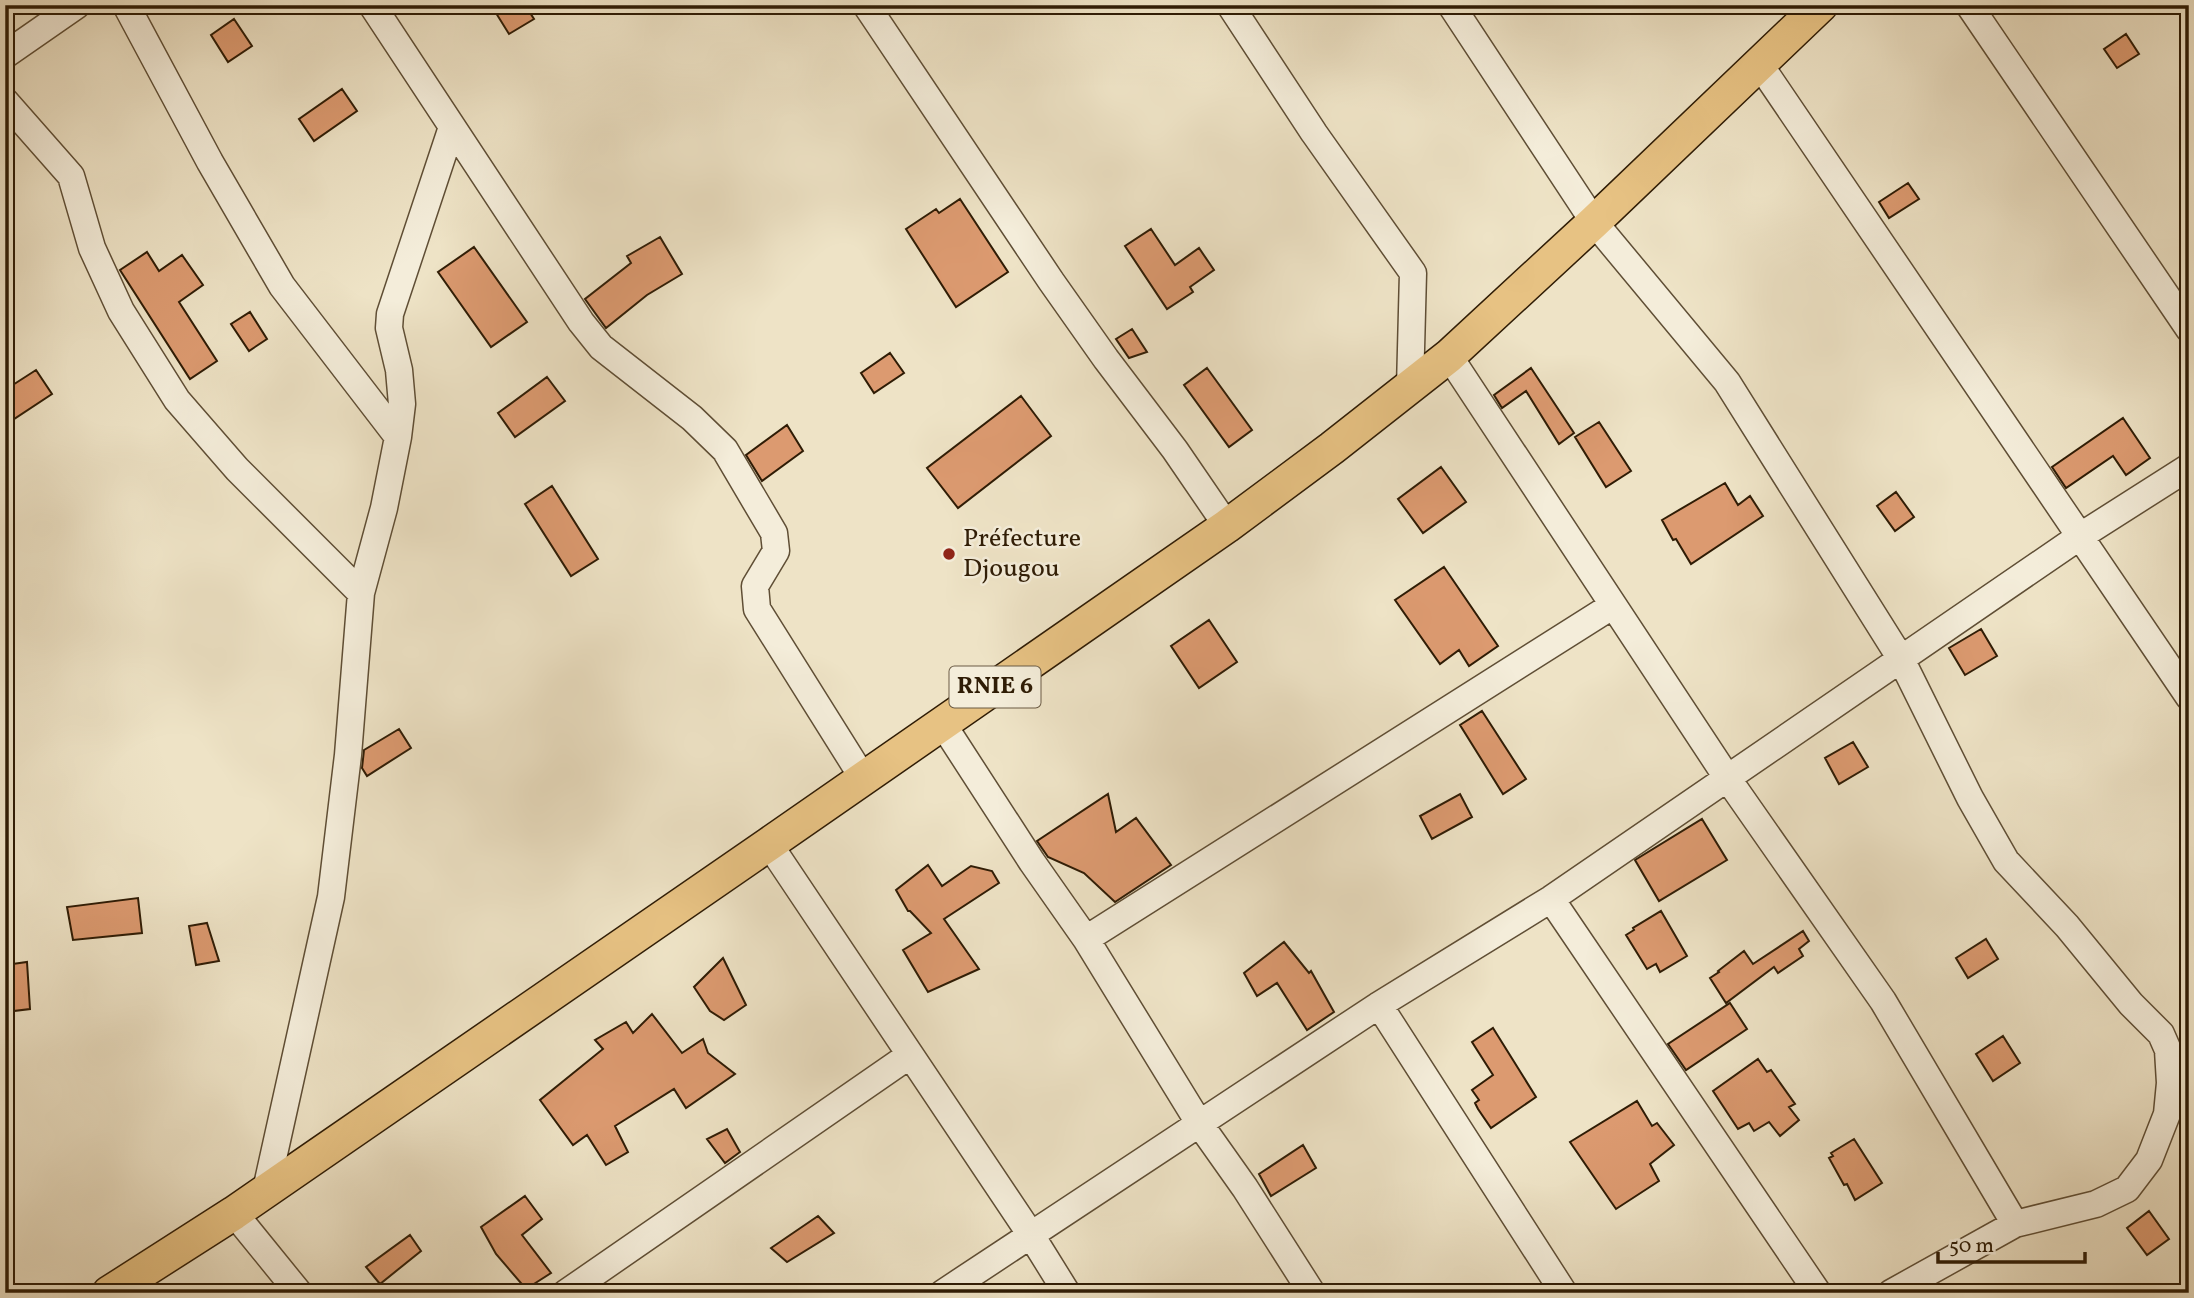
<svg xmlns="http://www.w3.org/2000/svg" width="2194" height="1298" viewBox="0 0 2194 1298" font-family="Vollkorn,serif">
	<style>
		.building { fill: #dc9a70; stroke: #2f1c05; stroke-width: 2 }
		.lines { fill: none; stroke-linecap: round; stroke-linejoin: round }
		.minor-casing { stroke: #5f4e35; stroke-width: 29 }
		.major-casing { stroke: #2f1c05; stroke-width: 36 }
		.minor { stroke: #f4edda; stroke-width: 26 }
		.major { stroke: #e7c283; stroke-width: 33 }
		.poi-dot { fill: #8f2418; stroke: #f4edda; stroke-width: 2.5 }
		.labels { text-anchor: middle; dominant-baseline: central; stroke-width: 5; stroke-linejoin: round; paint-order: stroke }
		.shield { fill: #f4edda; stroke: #6a5b45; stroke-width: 2 }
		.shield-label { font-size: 24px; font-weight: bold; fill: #2f1c05 }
		.poi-label { font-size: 26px; fill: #2f1c05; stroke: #f4edda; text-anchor: start }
	</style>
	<rect width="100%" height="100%" fill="#eee3c6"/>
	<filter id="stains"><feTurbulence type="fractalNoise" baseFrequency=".00286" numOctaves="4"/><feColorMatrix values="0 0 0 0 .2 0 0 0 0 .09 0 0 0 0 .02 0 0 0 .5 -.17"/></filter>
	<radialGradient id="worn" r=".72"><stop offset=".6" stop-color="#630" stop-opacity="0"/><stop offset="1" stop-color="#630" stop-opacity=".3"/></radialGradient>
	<!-- building -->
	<path class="building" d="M491,5H525L534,19L509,34Z
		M234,19L252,46L228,62L211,35Z
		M2126,34L2139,54L2117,68L2104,49Z
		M342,89L357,111L314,141L299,119Z
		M1908,183L1919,199L1889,218L1879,202Z
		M960,199L1008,272L956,307L906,229L936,209L939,213Z
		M1151,229L1175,265L1199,248L1214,270L1190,287L1193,292L1167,309L1125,246Z
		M660,237L682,274L647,295L606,328L585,299L631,263L627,256Z
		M474,247L527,322L491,347L438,272Z
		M147,252L159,271L182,255L203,285L179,302L217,361L190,379L120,270Z
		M250,312L267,339L249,351L231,324Z
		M1132,329L1147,352L1129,358L1116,339Z
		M890,353L904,373L874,393L861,373Z
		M1207,368L1252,430L1229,447L1184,385Z
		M1531,368L1574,433L1559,444L1526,391L1502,408L1494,395Z
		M36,370L52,394L11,421L5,412V390Z
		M547,377L565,401L515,437L498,413Z
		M1021,396L1051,436L958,508L927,468Z
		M2123,418L2150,458L2126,475L2113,456L2066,488L2052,467Z
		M1599,422L1631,471L1606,487L1575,437Z
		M787,425L803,451L762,481L746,455Z
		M1441,467L1466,502L1423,533L1398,499Z
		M1725,483L1738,505L1750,496L1763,516L1691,564L1676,539L1673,540L1662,520Z
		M552,486L598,559L571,576L525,504Z
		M1896,492L1914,517L1895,531L1877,506Z
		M1444,567L1498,646L1469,666L1459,650L1440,664L1395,600Z
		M1209,620L1237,662L1199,688L1171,646Z
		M1981,629L1997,656L1965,675L1949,648Z
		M1482,711L1526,779L1503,794L1460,725Z
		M399,729L411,748L367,776L362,768L364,750Z
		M1853,742L1868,767L1839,784L1825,758Z
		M1108,794L1116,832L1136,818L1171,865L1115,902L1084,873L1048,857L1037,841Z
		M1460,794L1472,817L1432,839L1420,816Z
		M1702,819L1727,860L1659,901L1635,860Z
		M928,865L942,886L971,866L992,871L999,883L944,919L979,969L928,992L903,950L931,933L910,911H908L896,890Z
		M138,898L142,933L73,940L67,907Z
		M1661,911L1687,956L1660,972L1656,964L1647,969L1626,935L1634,930L1633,928Z
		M207,923L219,961L196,965L189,926Z
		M1803,931L1809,941L1799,949L1803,956L1778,973L1774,967L1726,1003L1710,978L1719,972L1718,971L1744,951L1753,964Z
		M1986,939L1998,959L1968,978L1956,958Z
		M1284,942L1309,973L1311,971L1334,1012L1307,1030L1277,983L1257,996L1244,973Z
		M723,958L746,1005L724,1020L710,1011L694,987Z
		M27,962L30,1009L5,1012V965Z
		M1730,1003L1747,1029L1686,1070L1668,1044Z
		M652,1014L682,1053L703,1039L708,1053L735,1074L686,1108L674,1089L615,1126L628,1152L606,1165L587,1135L573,1145L540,1100L603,1049L595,1040L626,1022L633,1033Z
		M1493,1028L1536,1097L1491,1128L1478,1109L1475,1103L1479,1100L1472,1090L1493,1075L1472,1042Z
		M2003,1036L2020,1063L1993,1081L1976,1054Z
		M1758,1059L1767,1072L1771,1070L1795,1104L1789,1107L1799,1120L1780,1136L1769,1122L1754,1131L1749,1123L1738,1129L1713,1091Z
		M1637,1101L1652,1126L1657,1123L1674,1145L1650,1164L1659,1181L1616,1209L1570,1142Z
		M727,1129L740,1152L725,1163L707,1139Z
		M1854,1139L1882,1183L1855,1200L1847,1184L1844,1185L1829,1158L1833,1156L1831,1153Z
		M1303,1145L1316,1168L1271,1196L1259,1174Z
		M525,1196L542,1219L522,1235L551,1273L526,1289L496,1254L481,1227Z
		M2149,1211L2169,1239L2147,1255L2127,1228Z
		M818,1216L834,1233L787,1262L771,1248Z
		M410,1235L421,1251L380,1284L366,1267Z"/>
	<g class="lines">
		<!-- minor casing -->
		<g class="minor-casing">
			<path id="minor" d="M126,5L210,162L282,286L398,437
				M372,5L581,322L601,347L692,418L725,450L774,533L776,551L755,586L757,609L863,778
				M866,5L1051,281L1106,359L1175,450L1227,526
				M1230,5L1314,133L1413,273L1410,387
				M1451,5L1594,222L1727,382L1901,659L1970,798L2006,861L2067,926L2131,1004L2161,1034L2168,1050L2170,1083L2167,1114L2149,1160L2127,1189L2096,1204L2015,1224L1891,1293
				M1969,5L2189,329
				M5,55L77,5
				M1760,65L2189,697
				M5,101L71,176L92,248L121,311L177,400L237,469L361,593
				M1449,356L1728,779L1883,1001L2015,1224
				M942,723L1032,862L1086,939L1199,1123L1245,1188L1312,1293
				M769,844L1031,1235L1067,1293
				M1551,899L1818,1293
				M1086,939L1612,606
				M1379,1005L1564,1293
				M266,1190L331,897L348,755L361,593L384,508L398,437L402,404L399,370L389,328L390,314L452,127
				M234,1213L299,1293
				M566,1293L910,1055
				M943,1293L1379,1005L1551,899L2079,537L2189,467"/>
		</g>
		<!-- major casing -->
		<g class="major-casing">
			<path id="major" d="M109,1293L234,1213L769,844L1227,526L1332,448L1449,356L1594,222L1821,5"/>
		</g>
		<!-- minor -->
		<use href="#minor" class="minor"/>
		<!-- major -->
		<use href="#major" class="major"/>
	</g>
	<!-- markers -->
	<circle class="poi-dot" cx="949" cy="554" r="7"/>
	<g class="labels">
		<!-- shield labels -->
		<rect class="shield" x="949.5" y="666.5" width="91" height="41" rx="5"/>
		<g class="shield-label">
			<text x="995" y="687">RNIE 6</text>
		</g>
		<!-- poi labels -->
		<g class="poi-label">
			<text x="963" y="539">Préfecture<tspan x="963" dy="30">Djougou</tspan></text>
		</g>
	</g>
	<!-- margin -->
	<rect width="2194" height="1298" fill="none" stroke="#eee3c6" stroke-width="28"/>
	<rect x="7" y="7" width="2180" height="1284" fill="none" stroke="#2f1c05" stroke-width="3.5"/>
	<rect x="14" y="14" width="2166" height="1270" fill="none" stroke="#2f1c05" stroke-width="2"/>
	<!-- scale -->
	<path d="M1938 1252v10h147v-10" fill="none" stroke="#2f1c05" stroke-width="3.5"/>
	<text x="1949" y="1252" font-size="21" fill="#2f1c05" stroke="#f4edda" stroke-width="5" paint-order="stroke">50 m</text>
	<rect width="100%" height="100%" filter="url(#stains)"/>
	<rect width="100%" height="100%" fill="url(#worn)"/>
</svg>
